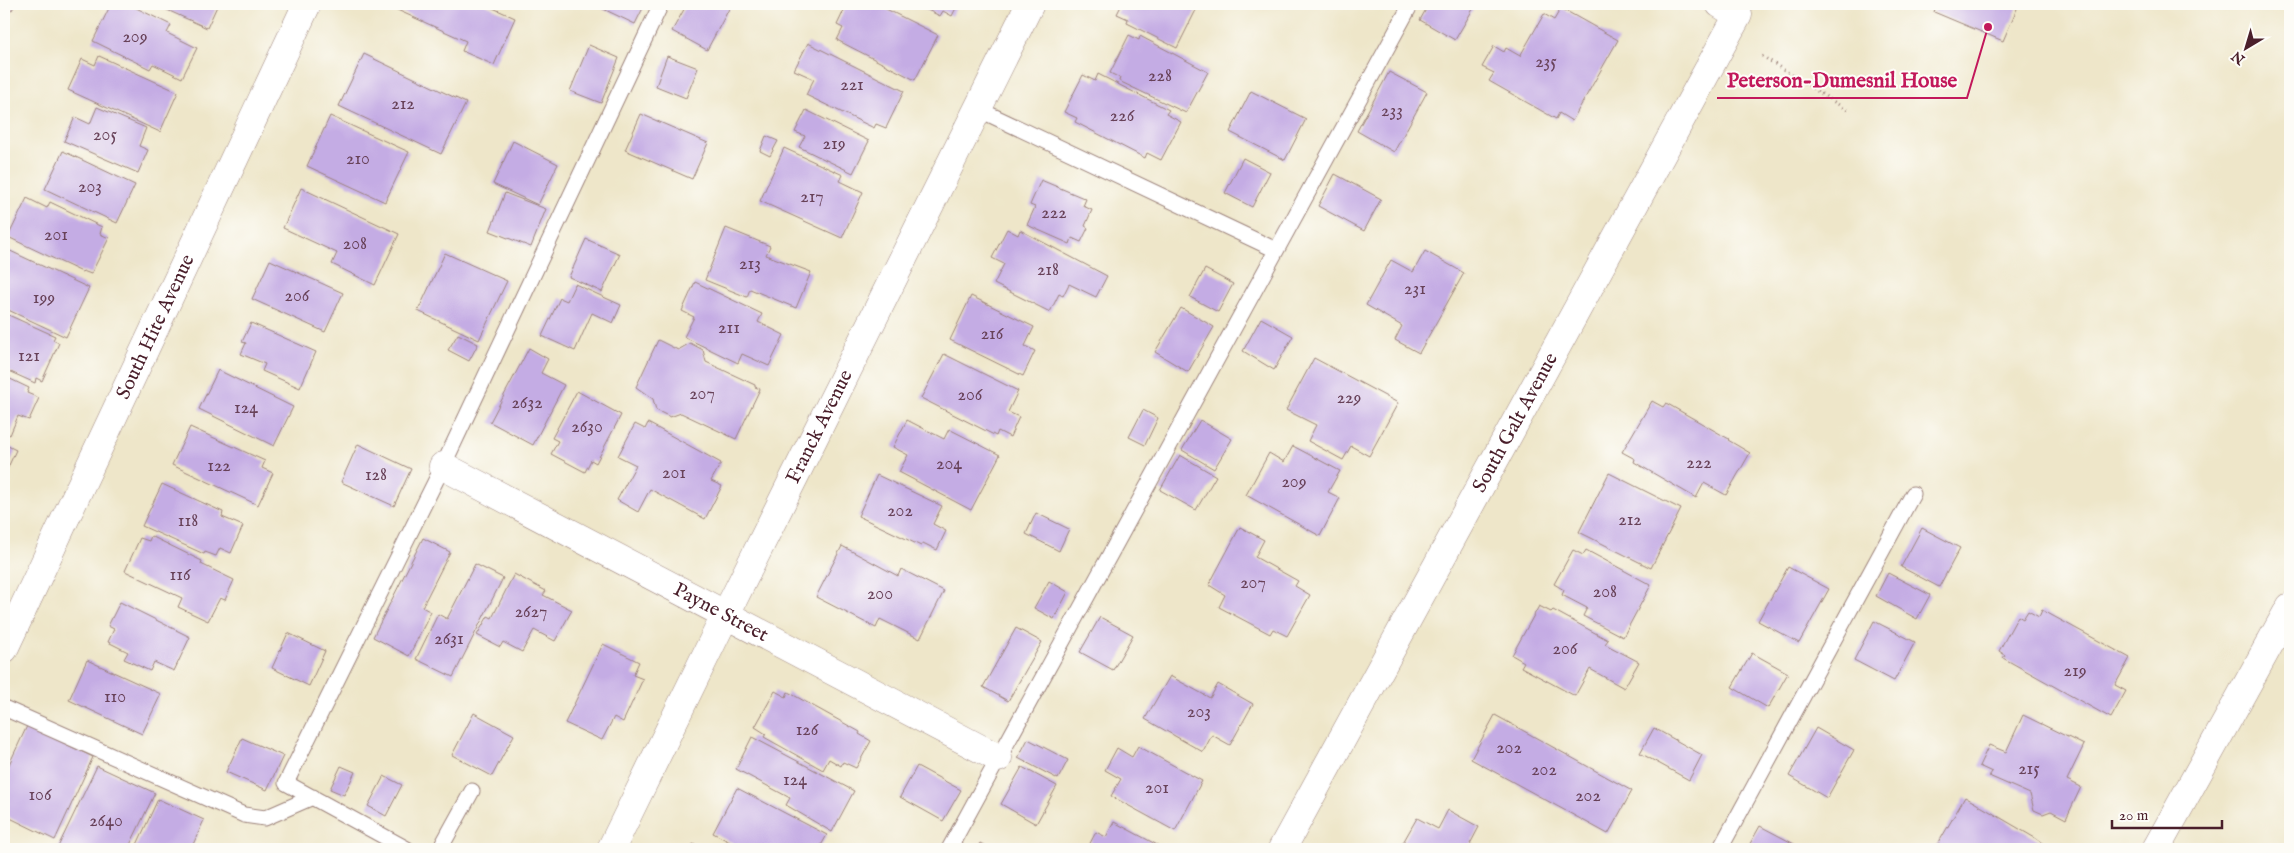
<svg xmlns="http://www.w3.org/2000/svg" width="2294" height="853" viewBox="0 0 2294 853" font-family="'IM FELL English',serif">
	<style>
		.building { fill: #c4ace4 }
		.lines { fill: none; stroke-linecap: round; stroke-linejoin: round }
		.lane-casing { stroke: #9c827a; stroke-width: 17 }
		.street-casing { stroke: #9c827a; stroke-width: 29 }
		.path { stroke: #9c827a; stroke-width: 3; stroke-dasharray: 1 4; stroke-linecap: butt }
		.lane { stroke: #fff; stroke-width: 15 }
		.street { stroke: #fff; stroke-width: 28 }
		.labels { text-anchor: middle; dominant-baseline: central; stroke-width: 4; stroke-linejoin: round; paint-order: stroke }
		.number-label { font-size: 18px; fill: #684259 }
		.street-label { font-size: 20px; fill: #4a1f2b; stroke: #fdfcf7 }
		.leader { fill: none; stroke: #c2185b; stroke-width: 2 }
		.callout-dot { fill: #c2185b; stroke: #fdfcf7; stroke-width: 2 }
		.callout-label { font-size: 21px; text-anchor: middle; font-weight: bold; fill: #c2185b; stroke: #fdfcf7; stroke-width: 4; stroke-linejoin: round; paint-order: stroke }
	</style>
	<rect width="100%" height="100%" fill="#fdfcf7"/>
	<filter id="ink" filterUnits="userSpaceOnUse"><feTurbulence type="fractalNoise" baseFrequency=".02" numOctaves="2"/><feDisplacementMap in="SourceGraphic" scale="10" xChannelSelector="R" yChannelSelector="G"/><feConvolveMatrix kernelMatrix="1 2 1 2 8 2 1 2 1" color-interpolation-filters="sRGB"/></filter>
	<filter id="wash" filterUnits="userSpaceOnUse"><feTurbulence type="fractalNoise" baseFrequency=".0096" numOctaves="4" result="noise"/><feDisplacementMap in="SourceGraphic" scale="20" xChannelSelector="R" yChannelSelector="G"/><feGaussianBlur stdDeviation="1.12" result="paint"/><feColorMatrix in="noise" values="0 0 0 0 0 0 0 0 0 0 0 0 0 0 0 0 0 1.4 0 .05"/><feComposite in="paint" operator="in"/></filter>
	<g filter="url(#wash)">
		<rect width="100%" height="100%" fill="#eee6c9"/>
		<g id="blocks">
			<!-- building -->
			<path class="building" d="M4,4H15L12,10L4,6Z
				M111,4H128L171,25L167,33L197,48L182,78L153,64L150,69L93,41Z
				M154,4H218L207,28Z
				M384,4H484L515,18L494,65L462,51L466,41Z
				M598,4H645L635,24L597,6Z
				M687,4H724L730,7L707,50L672,31Z
				M847,4L856,8L859,4H876L938,35L915,80L837,40L843,28L837,25Z
				M915,4H958L952,16L943,11L940,16Z
				M1122,4H1193L1198,6L1177,48L1127,23L1128,19L1117,14Z
				M1429,4H1476L1455,40L1420,20Z
				M1937,4H2019L2003,41L1934,12Z
				M1561,8L1618,40L1572,121L1559,113L1556,119L1489,81L1494,73L1482,67L1494,46L1504,52L1506,48L1520,56L1544,14L1554,20Z
				M1129,35L1139,40L1140,36L1208,72L1186,113L1119,81L1120,78L1110,73Z
				M808,43L904,91L886,128L876,124L874,128L806,95L814,79L794,70Z
				M589,45L619,58L601,103L570,91Z
				M364,54L466,103L441,154L339,106Z
				M99,56L178,92L160,132L68,90L82,59L95,65Z
				M667,56L698,68L686,98L656,86Z
				M1389,72L1427,92L1394,152L1357,131Z
				M1098,74L1169,110L1166,114L1181,122L1161,160L1147,153L1145,158L1075,122L1077,118L1064,112L1083,75L1095,81Z
				M1251,91L1306,119L1285,160L1230,132Z
				M97,107L146,128L139,146L148,150L138,173L64,141L75,117L90,124Z
				M806,110L869,141L853,173L799,147L805,136L795,132Z
				M641,114L708,143L692,179L625,150Z
				M330,116L409,152L385,202L307,166Z
				M766,136L778,141L770,156L760,151Z
				M513,141L558,164L538,205L493,184Z
				M784,148L843,175L840,181L863,192L842,238L760,201Z
				M63,151L135,185L117,223L45,189Z
				M1243,158L1270,172L1252,207L1225,193Z
				M1335,174L1381,199L1364,231L1318,206Z
				M1041,180L1086,199L1083,206L1092,210L1085,226L1088,228L1081,242L1072,238L1070,244L1027,225L1035,207L1030,205Z
				M301,188L399,234L375,285L332,264L337,253L283,228Z
				M505,193L546,209L531,247L490,231Z
				M27,198L47,208L50,202L102,227L100,234L109,238L91,274L83,271L82,272L8,237Z
				M726,228L770,246L766,255L811,272L796,308L750,289L747,297L705,280Z
				M1007,229L1018,235L1020,230L1107,276L1096,297L1069,284L1063,296L1059,294L1050,312L994,284L1004,264L992,258Z
				M586,239L620,254L602,292L569,277Z
				M4,248L89,288L66,337L4,308Z
				M1425,251L1464,273L1419,353L1395,340L1402,326L1366,305L1391,260L1413,272Z
				M445,253L507,281L479,340L418,311Z
				M270,260L343,293L325,332L252,299Z
				M1205,269L1233,284L1218,312L1190,297Z
				M695,282L762,314L758,322L784,335L769,366L742,354L738,363L684,337L694,317L682,311Z
				M575,284L621,305L613,323L592,313L575,351L542,336L560,298L567,301Z
				M971,296L1034,327L1025,346L1035,351L1023,376L950,340Z
				M1181,308L1214,327L1188,372L1155,352Z
				M4,313L55,336L53,340L59,343L42,381L36,378L35,383L4,369Z
				M1261,318L1293,336L1274,370L1243,351Z
				M251,323L316,352L300,388L262,371L265,364L241,354L246,343L242,342Z
				M458,334L478,344L469,361L448,350Z
				M658,340L678,350L690,343L703,350L706,362L755,385V387L760,389L736,439L681,413L670,417L656,410L653,399L636,387Z
				M529,348L548,359L541,373L564,385L533,445L490,422Z
				M944,354L1018,391L1008,412L1019,417L1010,437L998,431L996,436L921,398Z
				M1314,358L1398,403L1369,456L1351,446L1343,460L1308,441L1316,425L1286,410Z
				M218,370L293,407L274,446L199,409Z
				M4,376L29,388L27,393L39,398L29,420L18,416L10,435L4,432Z
				M577,391L621,415L596,463L591,460L585,472L551,454L558,441L552,438Z
				M1652,401L1663,407L1666,403L1729,439L1728,440L1750,453L1726,495L1704,483L1696,498L1634,462L1635,459L1622,452Z
				M1143,410L1158,418L1145,445L1129,437Z
				M907,420L944,439L949,429L1000,455L971,510L899,472L908,455L893,447Z
				M1200,420L1232,439L1214,469L1182,450Z
				M648,423L721,463L711,481L722,486L705,519L650,489L638,512L617,500L636,465L618,456L635,424L645,429Z
				M190,427L265,461L262,468L273,473L258,505L172,465Z
				M4,444L16,450L4,476Z
				M358,444L411,469L394,506L341,482Z
				M1293,446L1340,471L1328,492L1340,498L1320,536L1246,495L1269,453L1284,462Z
				M1180,455L1216,476L1196,510L1160,490Z
				M1609,473L1681,509L1651,568L1579,532Z
				M877,475L942,506L933,524L946,531L937,550L923,543L921,546L858,516Z
				M162,484L223,512L222,517L243,526L231,553L220,548L216,556L205,552L204,554L142,526Z
				M1036,513L1069,529L1059,551L1026,534Z
				M1240,527L1264,540L1255,557L1298,581L1295,586L1310,595L1287,636L1273,629L1270,634L1219,607L1225,595L1209,585Z
				M1922,528L1960,548L1939,587L1901,567Z
				M151,536L202,561L201,564L234,580L225,600L220,598L208,621L178,607L182,598L125,571L140,538L149,541Z
				M423,538L450,552L422,607L431,612L409,656L373,637Z
				M842,546L898,576L901,569L944,591L920,639L880,619L876,628L816,597Z
				M1573,550L1583,555L1586,550L1651,585L1623,637L1583,616L1587,608L1562,595L1564,590L1554,584Z
				M475,564L503,578L453,677L416,659L438,614L447,619Z
				M1788,567L1829,589L1799,643L1758,621Z
				M1888,573L1930,595L1917,619L1876,596Z
				M514,574L546,591L543,595L572,610L555,641L534,630L522,652L503,642L500,647L477,635L488,616L492,618Z
				M1049,581L1068,592L1054,619L1034,608Z
				M120,602L190,637L174,671L154,662L150,671L124,659L128,652L108,642L114,629L108,626Z
				M1539,606L1551,612L1553,610L1608,640L1605,644L1639,662L1624,688L1590,669L1575,696L1521,667L1524,662L1512,655Z
				M2042,610L2130,658L2115,685L2126,691L2111,718L2003,658L2005,655L1999,651L2018,616L2023,619L2028,611L2039,617Z
				M1100,617L1133,635L1113,670L1080,652Z
				M1874,621L1915,642L1894,681L1854,660Z
				M1016,628L1042,642L1008,701L983,687Z
				M288,633L325,651L309,686L272,668Z
				M603,644L639,662L633,675L643,679L623,722L614,717L602,740L565,723Z
				M1752,653L1788,673L1768,708L1732,687Z
				M87,660L161,694L142,734L69,700Z
				M1170,676L1210,698L1218,684L1253,704L1230,745L1212,735L1203,752L1145,719Z
				M775,691L786,697L788,692L860,732L859,734L871,741L856,768L843,762L841,766L829,759L823,770L764,737L766,734L755,727Z
				M474,713L514,735L492,776L452,755Z
				M1495,715L1632,791L1608,834L1471,759Z
				M2023,715L2084,745L2067,780L2081,787L2066,819L2051,811L2043,814L2034,810L2030,794L1989,776L1992,772L1979,766L1989,745L2006,752Z
				M27,726L93,757L55,840L4,815V775Z
				M1654,728L1702,755L1689,780L1640,753Z
				M1816,728L1854,750L1827,798L1789,776Z
				M752,737L854,791L832,832L786,805L790,798L736,769Z
				M242,738L283,756L267,790L226,772Z
				M1028,739L1068,760L1058,779L1018,758Z
				M1138,746L1202,781L1175,831L1111,796L1121,779L1105,770L1117,748L1132,757Z
				M97,766L155,793L128,849H57Z
				M341,766L355,772L344,795L330,789Z
				M917,766L961,790L943,821L900,797Z
				M1022,767L1057,786L1036,824L1001,804Z
				M384,776L402,785L386,816L368,806Z
				M737,788L827,835L819,849H743L713,833Z
				M1965,797L2035,838L2048,847L2046,849H1935Z
				M158,799L204,820L191,849H135Z
				M1448,810L1479,827L1470,844L1480,849H1407L1401,846L1417,818L1438,829Z
				M1114,822L1165,849H1087L1096,832L1106,837Z
				M1760,826L1798,846L1796,849H1747Z
				M980,843L991,849H976Z
				M693,844L703,849H690Z"/>
		</g>
	</g>
	<g filter="url(#ink)">
		<use href="#blocks" fill-opacity="0" stroke="#9c827a" stroke-width="1"/>
		<g class="lines">
			<!-- lane casing -->
			<g class="lane-casing">
				<path id="lane" d="M978,109L1276,250
					M4,708L244,815L265,818L313,797
					M407,849L286,783L443,466L661,4
					M440,849L472,791
					M949,849L1411,4
					M1720,849L1913,494"/>
			</g>
			<!-- street casing -->
			<g class="street-casing">
				<g id="street">
					<path id="s1" d="M443,466L998,758"/>
					<path id="s2" d="M4,649L307,4"/>
					<path id="s3" d="M611,849L726,614L1030,4"/>
					<path id="s4" d="M1282,849L1738,15L1720,4"/>
					<path d="M2156,849L2290,607"/>
				</g>
			</g>
			<!-- path -->
			<path class="path" d="M1762,56L1850,112"/>
			<!-- lane -->
			<use href="#lane" class="lane"/>
			<!-- street -->
			<use href="#street" class="street"/>
		</g>
	</g>
	<g class="labels">
		<!-- number labels -->
		<g class="number-label">
			<text x="135" y="37">209</text>
			<text x="1546" y="62">235</text>
			<text x="1160" y="76">228</text>
			<text x="852" y="85">221</text>
			<text x="403" y="104">212</text>
			<text x="1392" y="111">233</text>
			<text x="1122" y="116">226</text>
			<text x="105" y="135">205</text>
			<text x="834" y="144">219</text>
			<text x="358" y="159">210</text>
			<text x="90" y="187">203</text>
			<text x="812" y="197">217</text>
			<text x="1054" y="213">222</text>
			<text x="56" y="235">201</text>
			<text x="355" y="244">208</text>
			<text x="750" y="264">213</text>
			<text x="1048" y="270">218</text>
			<text x="1415" y="289">231</text>
			<text x="297" y="296">206</text>
			<text x="44" y="298">199</text>
			<text x="729" y="328">211</text>
			<text x="992" y="334">216</text>
			<text x="29" y="356">121</text>
			<text x="702" y="394">207</text>
			<text x="970" y="395">206</text>
			<text x="1349" y="398">229</text>
			<text x="527" y="403">2632</text>
			<text x="246" y="408">124</text>
			<text x="587" y="427">2630</text>
			<text x="1699" y="463">222</text>
			<text x="949" y="464">204</text>
			<text x="219" y="466">122</text>
			<text x="674" y="473">201</text>
			<text x="376" y="475">128</text>
			<text x="1294" y="482">209</text>
			<text x="900" y="511">202</text>
			<text x="1630" y="520">212</text>
			<text x="188" y="521">118</text>
			<text x="180" y="575">116</text>
			<text x="1253" y="583">207</text>
			<text x="1605" y="592">208</text>
			<text x="880" y="594">200</text>
			<text x="531" y="612">2627</text>
			<text x="449" y="639">2631</text>
			<text x="1565" y="649">206</text>
			<text x="2075" y="671">219</text>
			<text x="115" y="697">110</text>
			<text x="1199" y="712">203</text>
			<text x="807" y="730">126</text>
			<text x="1509" y="748">202</text>
			<text x="2029" y="769">215</text>
			<text x="1544" y="770">202</text>
			<text x="795" y="780">124</text>
			<text x="1157" y="788">201</text>
			<text x="40" y="795">106</text>
			<text x="1588" y="796">202</text>
			<text x="106" y="821">2640</text>
		</g>
		<!-- street labels -->
		<g class="street-label">
			<text stroke="none"><textPath href="#s2" startOffset="356">South Hite Avenue</textPath></text>
			<text stroke="none"><textPath href="#s4" startOffset="486">South Galt Avenue</textPath></text>
			<text stroke="none"><textPath href="#s3" startOffset="471">Franck Avenue</textPath></text>
			<text stroke="none"><textPath href="#s1" startOffset="314">Payne Street</textPath></text>
		</g>
	</g>
	<!-- callouts -->
	<path class="leader" d="M1988 27L1967 98H1717"/>
	<circle class="callout-dot" cx="1988" cy="27" r="5"/>
	<g class="callout-label">
		<text x="1842" y="87">Peterson-Dumesnil House</text>
	</g>
	<!-- margin -->
	<rect width="2294" height="853" fill="none" stroke="#fdfcf7" stroke-width="20"/>
	<!-- north arrow -->
	<g transform="translate(2246 48) rotate(218)" stroke="#fdfcf7" stroke-width="4" paint-order="stroke">
	<path d="M0-4L9 19L0 12L-9 19Z" fill="#4a1f2b"/>
	<text y="-8" font-size="14" font-weight="bold" text-anchor="middle" fill="#4a1f2b">N</text>
	</g>
	<!-- scale -->
	<path d="M2112 820v8h110v-8" fill="none" stroke="#4a1f2b" stroke-width="2.5"/>
	<text x="2119" y="820" font-size="15" fill="#4a1f2b" stroke="#fdfcf7" stroke-width="4" paint-order="stroke">20 m</text>
</svg>
